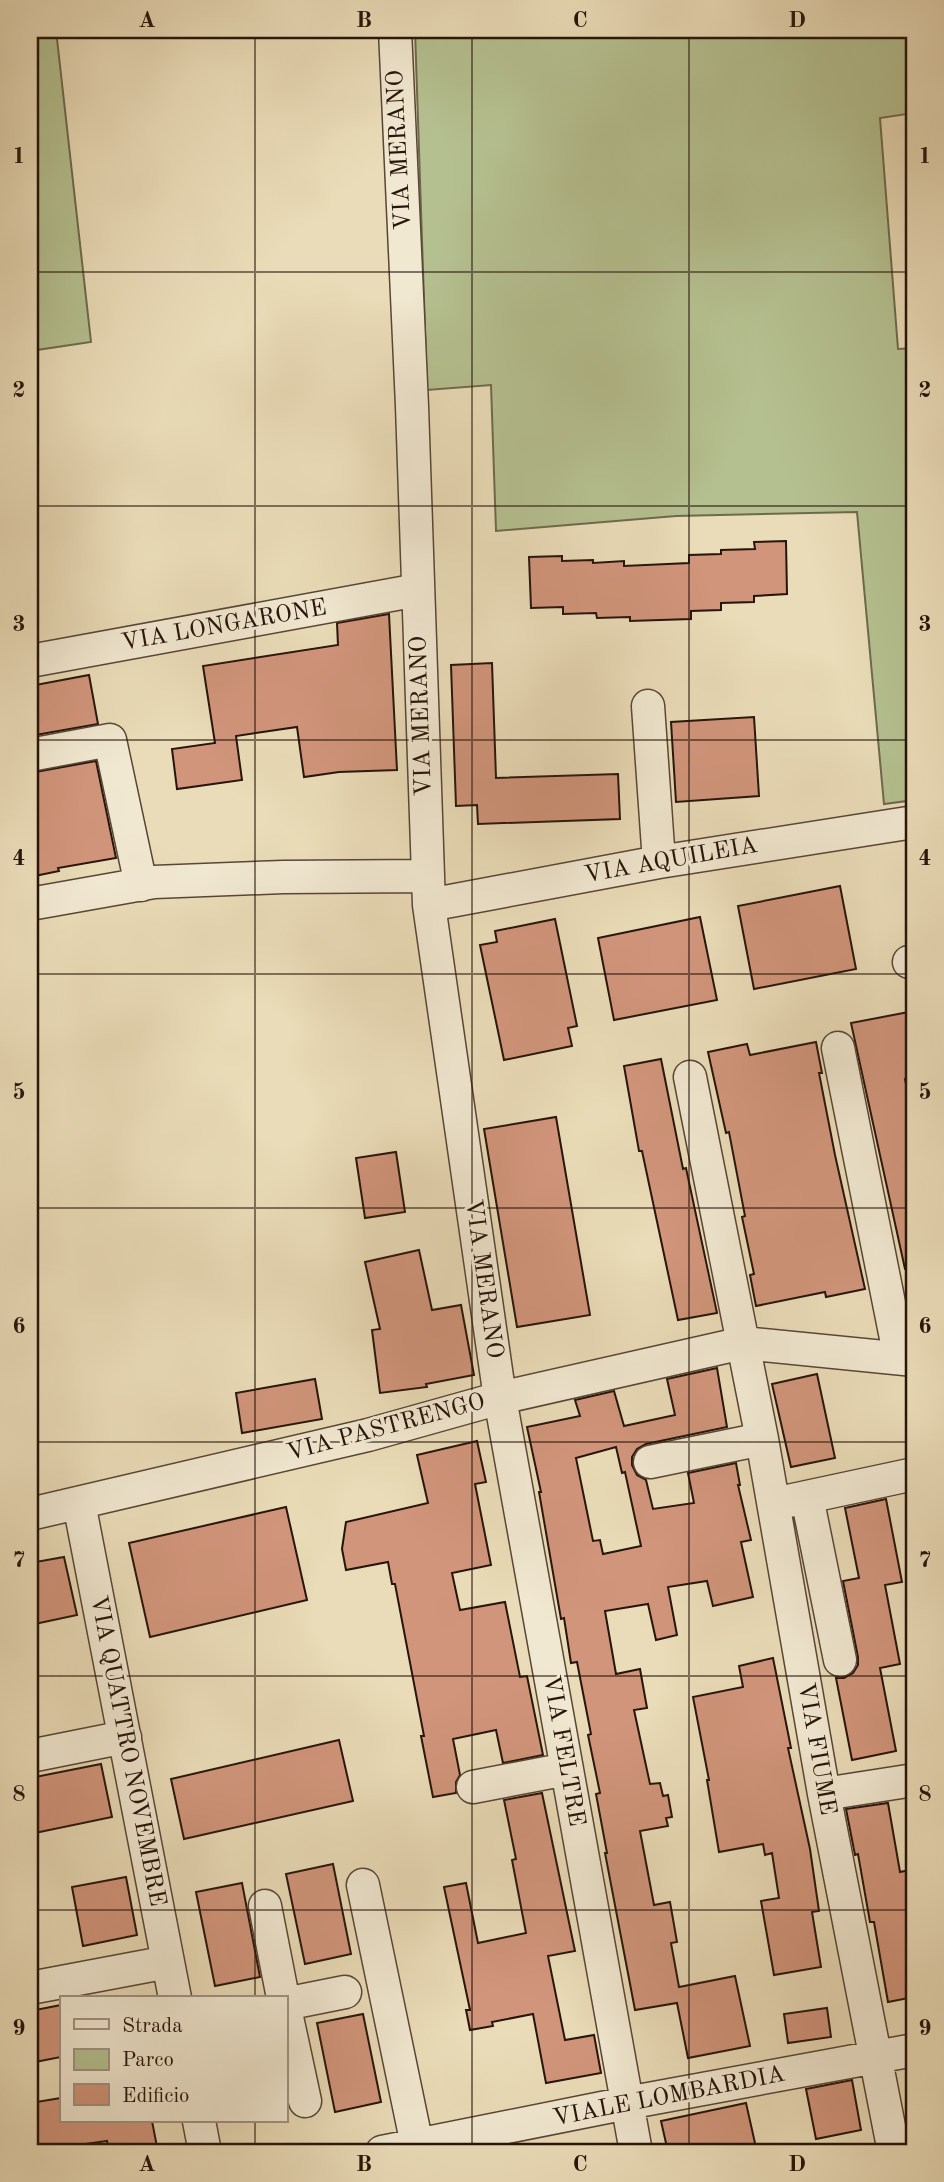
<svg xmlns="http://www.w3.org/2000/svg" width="944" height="2182" viewBox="0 0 944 2182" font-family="'Old Standard TT',serif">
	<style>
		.green { fill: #b5c090; stroke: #6e6a4e; stroke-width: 2 }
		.building { fill: #d1957b; stroke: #27140b; stroke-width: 2; fill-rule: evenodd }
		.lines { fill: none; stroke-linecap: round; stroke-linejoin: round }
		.minor-casing { stroke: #584636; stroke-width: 35 }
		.minor { stroke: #f1e8d1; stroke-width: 32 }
		.grid { fill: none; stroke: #27140b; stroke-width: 2; stroke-opacity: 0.55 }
		.labels { text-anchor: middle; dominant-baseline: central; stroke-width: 6; stroke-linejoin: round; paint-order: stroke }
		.street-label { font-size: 24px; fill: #27140b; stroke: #f1e8d1 }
		.neatline { fill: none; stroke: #27140b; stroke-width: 2.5 }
		.grid-label { font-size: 23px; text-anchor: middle; font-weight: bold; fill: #27140b }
	</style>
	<rect width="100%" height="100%" fill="#eadcb8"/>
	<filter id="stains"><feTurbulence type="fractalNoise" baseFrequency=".00286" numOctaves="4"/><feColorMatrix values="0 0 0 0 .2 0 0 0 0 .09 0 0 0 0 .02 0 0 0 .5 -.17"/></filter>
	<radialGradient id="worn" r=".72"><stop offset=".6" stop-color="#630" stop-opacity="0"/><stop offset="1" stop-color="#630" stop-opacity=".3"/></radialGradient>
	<!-- green -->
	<path class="green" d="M30,30H56L91,342L30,351Z
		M415,30H914V113L880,118L898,349L914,348V800L884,804L857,512L676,516L496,531L491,385L427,390Z"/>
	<!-- building -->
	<path class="building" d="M786,541L787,594L754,596V602L721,603V610L691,611V619L630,621V617L597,618L596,613L563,614V607L531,608L529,557L562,556V561L593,560V563L624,561V566L689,563V555L721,554V550L755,549L754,542Z
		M389,614L397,770L339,772L304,777L297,727L236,736L242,780L177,789L172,749L215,743L203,666L338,645L337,623Z
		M492,663L496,778L618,774L620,819L478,824L477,805L456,806L451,665Z
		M89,675L98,724L30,736V686Z
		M754,717L759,796L676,802L671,722Z
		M96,761L116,858L58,868L59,871L30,877V773Z
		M840,886L856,969L754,989L738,906Z
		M700,917L717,1000L614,1020L598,938Z
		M555,919L577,1026L568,1028L572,1046L504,1060L480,945L497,942L495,931Z
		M914,1011V1078L905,1079L914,1125V1268L905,1269L851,1023Z
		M816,1042L822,1073H819L835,1155L865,1289L826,1297L825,1292L756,1306L750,1275L754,1274L742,1217L745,1216L729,1132L726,1133L708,1052L747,1044L750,1055Z
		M661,1059L683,1169L686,1168L717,1313L678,1320L642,1151H639L624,1066Z
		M556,1117L590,1315L517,1327L484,1129Z
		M396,1152L405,1212L365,1218L356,1158Z
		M419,1250L432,1310L461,1305L474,1375L426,1384L427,1387L380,1393L372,1330L380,1329L365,1262Z
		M717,1368L727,1427L646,1444L637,1449L632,1457V1465L637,1475L646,1480L653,1509L694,1503L688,1473L736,1463L740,1485H738L751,1540L741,1542L753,1597L713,1606L707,1581L668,1587L677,1635L656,1640L648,1604L605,1611L616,1674L640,1669L647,1708L634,1710L650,1784L660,1783L663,1796L668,1795L672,1817L666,1818L668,1826L640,1831L654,1905L670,1902L677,1942L671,1943L679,1987L735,1976L750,2046L688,2058L677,2003L635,2010L605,1853H607L596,1794L600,1793L588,1735L591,1734L577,1662L571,1663L564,1618L561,1619L539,1492H541L527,1427L580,1416L575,1400L614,1391L624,1426L675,1415L667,1379ZM616,1447L622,1473L625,1472L641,1546L603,1554L600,1540L593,1541L576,1458Z
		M817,1374L835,1458L791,1467L772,1384Z
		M315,1379L322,1419L242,1433L236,1393Z
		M477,1441L486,1482L475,1484L491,1565L452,1573L460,1610L505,1602L520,1677L527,1676L543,1755L503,1763L496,1730L453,1739L460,1775L456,1782V1793L433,1797L421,1736H424L395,1584H392L388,1562L346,1570L342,1549L346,1522L428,1503L417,1455Z
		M886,1499L902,1582L885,1585L900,1664L880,1668L896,1751L852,1760L836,1678H844L853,1673L858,1665V1657L843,1581L859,1578L845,1508Z
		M286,1507L307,1600L150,1637L129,1543Z
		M64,1557L77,1615L30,1625V1563Z
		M773,1658L791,1748H788L810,1849L819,1911L812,1912L821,1967L774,1975L761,1901L779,1898L772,1853L765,1855L763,1844L719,1852L707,1780H709L693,1697L743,1687L739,1666Z
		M339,1740L353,1801L184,1839L171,1779Z
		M101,1764L112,1817L30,1834V1778Z
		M542,1793L575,1951L548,1956L565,2040L594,2035L601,2073L546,2083L533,2014L492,2022L493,2026L470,2030L466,2010H470L444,1887L466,1883L478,1943L526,1933L512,1860L516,1859L504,1800Z
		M888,1803L900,1872L914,1869V1997L888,2002L874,1922H870L858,1854L855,1855L846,1809Z
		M333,1864L351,1954L305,1964L286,1874Z
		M126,1877L137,1935L83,1946L72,1887Z
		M242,1883L260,1977L215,1986L196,1892Z
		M61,2005V2057L30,2063V2011Z
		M827,2008L831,2037L788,2043L784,2014Z
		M363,2014L381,2102L335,2112L317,2023Z
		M852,2080L861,2130L816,2139L806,2089Z
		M61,2098V2121H152L158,2152H109L107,2141L30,2152V2103Z
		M746,2103L757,2152H668L661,2121Z"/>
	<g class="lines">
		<!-- minor casing -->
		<g class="minor-casing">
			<path id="minor" d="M395,30L412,406L429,905L500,1398L636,2152
				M30,661L418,590
				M648,706L659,862
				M30,755L110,740L141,885
				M30,904L154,882L283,877L428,876
				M429,905L659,862L914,822
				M909,962L914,961
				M838,1048L900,1358
				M690,1077L762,1439L824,1794L894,2152
				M650,1462L762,1439
				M807,1497L840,1660
				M788,1501L914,1474
				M79,1503L175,1998
				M30,1514L368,1435L500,1398L743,1343L914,1360
				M30,1756L125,1737
				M473,1787L567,1769
				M824,1794L914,1780
				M363,1885L417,2145
				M265,1906L283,1998
				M30,1988L168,1962
				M285,2004L345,1992
				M285,2008L305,2101
				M199,2121L205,2152
				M382,2152L627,2103L914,2050"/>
		</g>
		<!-- minor -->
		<use href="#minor" class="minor"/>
	</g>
	<!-- grid -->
	<path class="grid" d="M255,30V1998M472,30V2152M689,30V2152M30,272H914M30,506H914M30,740H914M30,974H914M30,1208H914M30,1442H914M30,1676H914M30,1910H914M255,2121V2152"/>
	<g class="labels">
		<!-- street labels -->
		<g class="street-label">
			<text transform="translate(400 150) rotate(-93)">VIA MERANO</text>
			<text transform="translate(224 626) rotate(-10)">VIA LONGARONE</text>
			<text transform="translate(422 716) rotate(-92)">VIA MERANO</text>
			<text transform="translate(671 861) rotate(-10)">VIA AQUILEIA</text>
			<text transform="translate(483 1279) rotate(82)">VIA MERANO</text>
			<text transform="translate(386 1428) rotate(-15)">VIA PASTRENGO</text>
			<text transform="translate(816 1749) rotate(80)">VIA FIUME</text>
			<text transform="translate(127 1751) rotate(79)">VIA QUATTRO NOVEMBRE</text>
			<text transform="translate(563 1751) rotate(80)">VIA FELTRE</text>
			<text transform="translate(669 2097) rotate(-11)">VIALE LOMBARDIA</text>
		</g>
	</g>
	<!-- margin -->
	<rect width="944" height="2182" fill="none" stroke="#eadcb8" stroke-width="77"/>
	<!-- legend -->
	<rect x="60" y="1996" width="228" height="126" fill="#f1e8d1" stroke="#a09382" stroke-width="2"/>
	<rect x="74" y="2019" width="35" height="10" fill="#f1e8d1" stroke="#a09382" stroke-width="2"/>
	<text x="122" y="2032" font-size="21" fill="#27140b">Strada</text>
	<rect x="74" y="2049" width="35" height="21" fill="#b5c090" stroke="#a09382" stroke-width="2"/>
	<text x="122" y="2066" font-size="21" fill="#27140b">Parco</text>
	<rect x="74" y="2084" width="35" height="21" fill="#d1957b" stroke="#a09382" stroke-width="2"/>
	<text x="122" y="2102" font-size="21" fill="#27140b">Edificio</text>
	<rect x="38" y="38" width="868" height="2106" class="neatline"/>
	<g class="grid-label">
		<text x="147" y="27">A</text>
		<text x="364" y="27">B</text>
		<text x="580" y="27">C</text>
		<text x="797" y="27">D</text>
		<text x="19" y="163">1</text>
		<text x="925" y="163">1</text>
		<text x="19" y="397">2</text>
		<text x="925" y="397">2</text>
		<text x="19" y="631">3</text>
		<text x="925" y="631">3</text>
		<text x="19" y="865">4</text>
		<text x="925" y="865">4</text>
		<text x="19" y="1099">5</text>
		<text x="925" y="1099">5</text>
		<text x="19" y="1333">6</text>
		<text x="925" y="1333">6</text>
		<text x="19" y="1567">7</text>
		<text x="925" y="1567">7</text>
		<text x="19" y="1801">8</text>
		<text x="925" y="1801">8</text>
		<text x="19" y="2035">9</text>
		<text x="925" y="2035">9</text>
		<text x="147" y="2171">A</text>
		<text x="364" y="2171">B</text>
		<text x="580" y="2171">C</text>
		<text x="797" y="2171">D</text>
	</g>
	<rect width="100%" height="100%" filter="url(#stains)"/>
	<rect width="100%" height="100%" fill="url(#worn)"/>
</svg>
